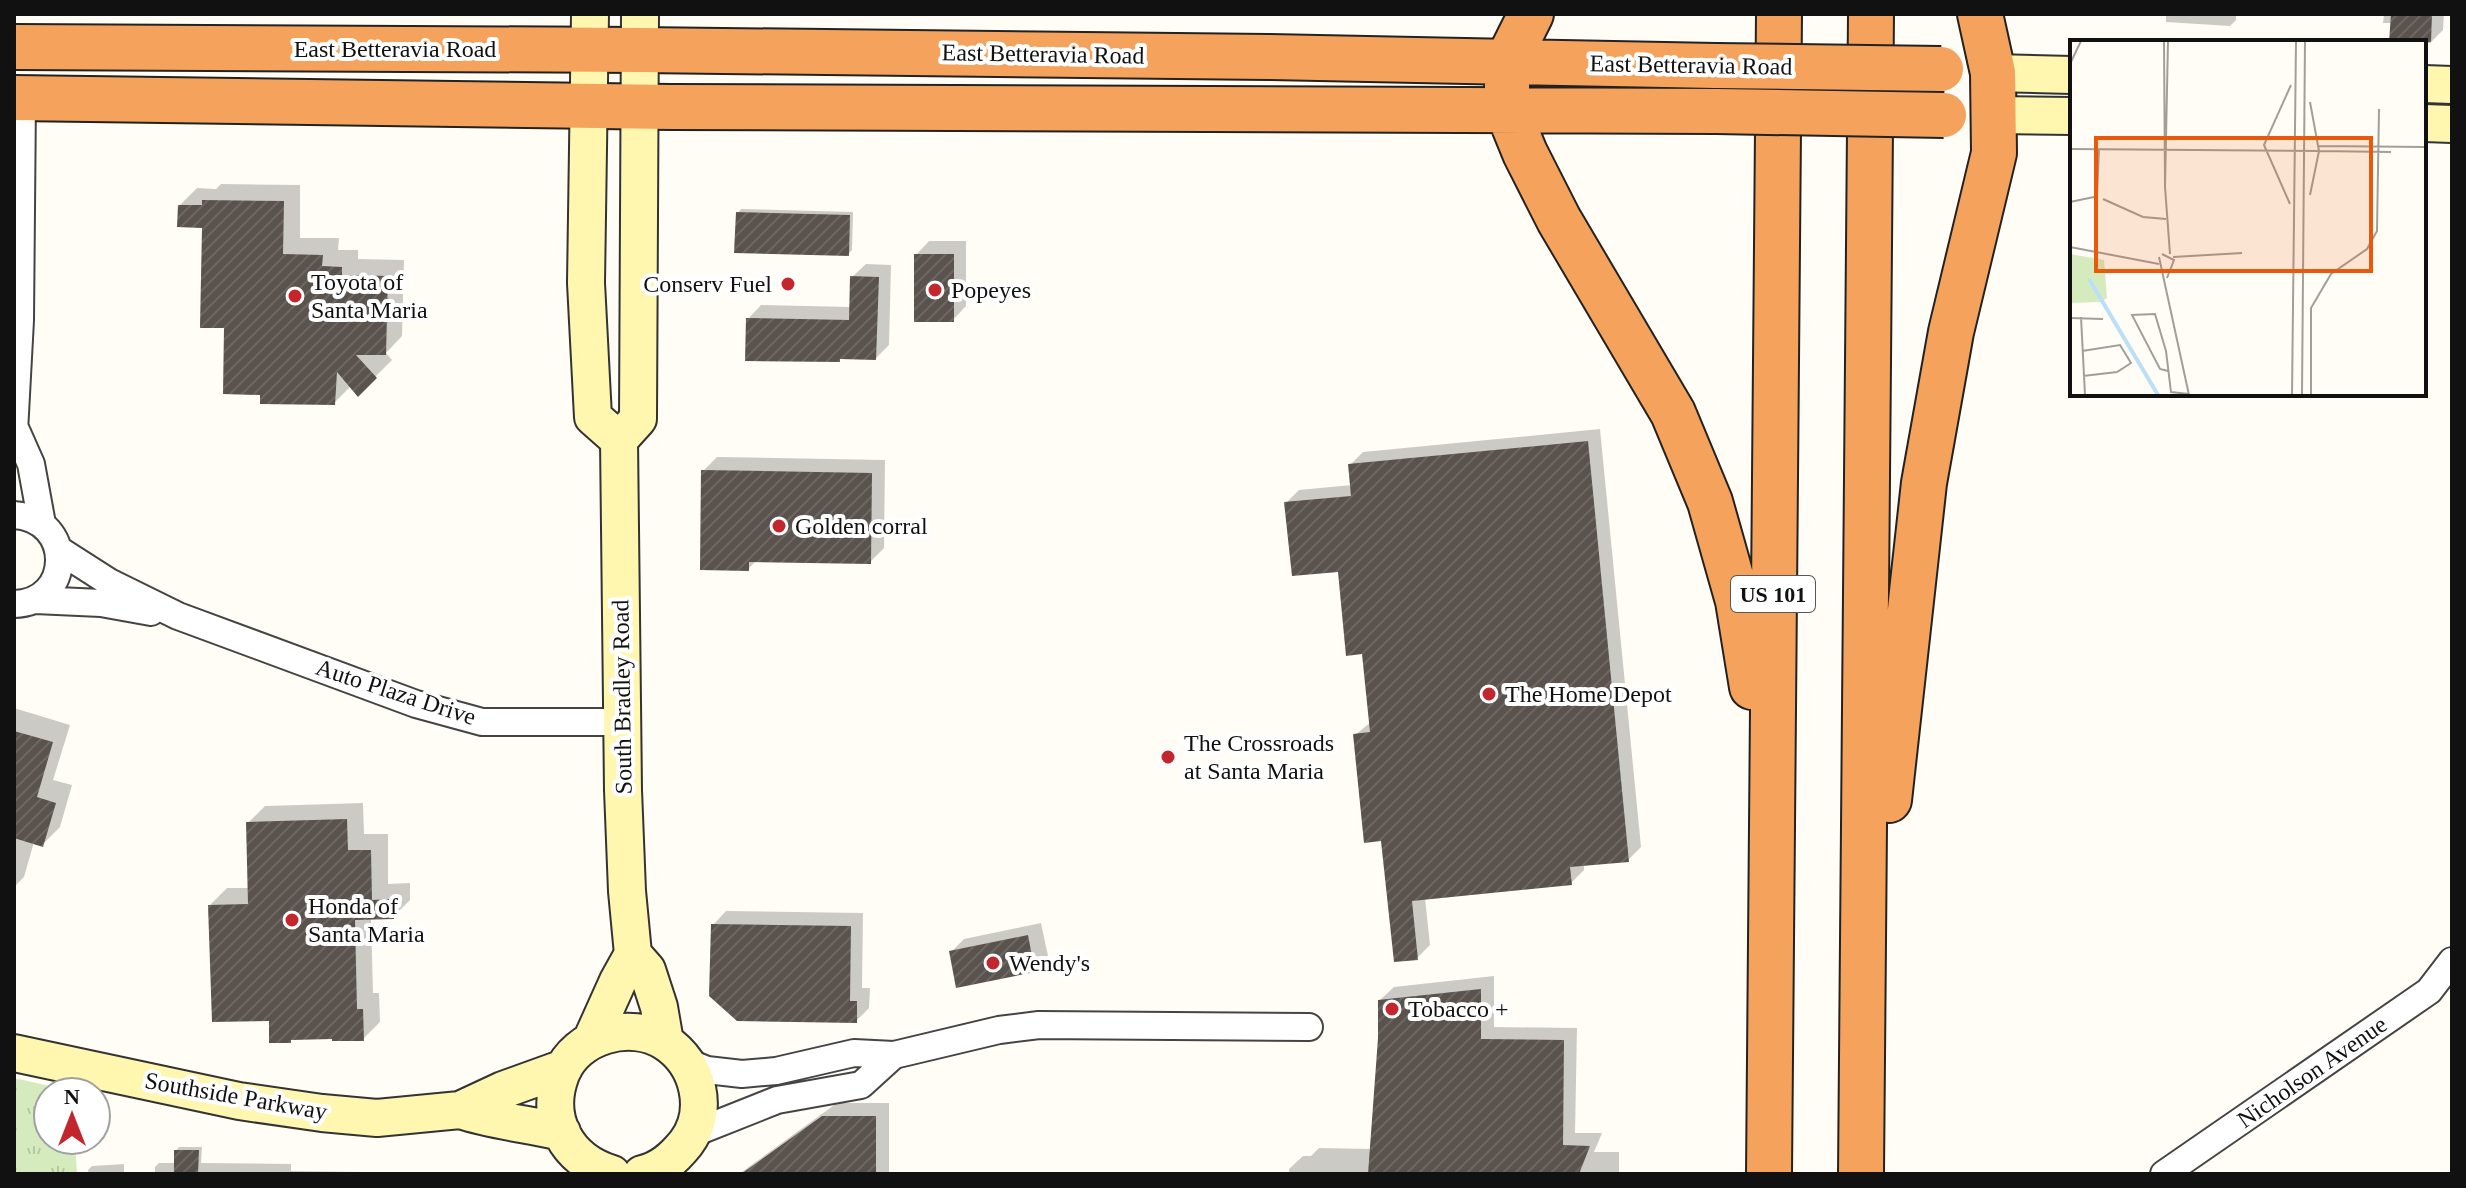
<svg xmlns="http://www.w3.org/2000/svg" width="2466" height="1188" viewBox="0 0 2466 1188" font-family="Georgia,serif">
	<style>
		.park { fill: url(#park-tufts) }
		.shadow { fill: #0003 }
		.building { fill: url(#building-hatch) }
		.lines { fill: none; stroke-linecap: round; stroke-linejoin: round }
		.street-casing { stroke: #444; stroke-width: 30 }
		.secondary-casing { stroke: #333; stroke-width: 40 }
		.highway-casing { stroke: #222; stroke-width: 48 }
		.street { stroke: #fff; stroke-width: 26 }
		.secondary { stroke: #fff6b0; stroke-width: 36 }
		.highway { stroke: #f5a25d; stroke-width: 44 }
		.highway-bridge-casing { stroke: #222; stroke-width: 48; stroke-linecap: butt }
		.highway-bridge { stroke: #f5a25d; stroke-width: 44 }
		.poi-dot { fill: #c4262e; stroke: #fff; stroke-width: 3 }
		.labels { text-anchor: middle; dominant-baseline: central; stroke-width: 8; stroke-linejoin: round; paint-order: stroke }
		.shield { fill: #fff; stroke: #585858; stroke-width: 2 }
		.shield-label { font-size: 22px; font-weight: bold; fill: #111 }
		.street-label { font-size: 24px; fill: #111; stroke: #fff }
		.poi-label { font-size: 24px; fill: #111; stroke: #fff; text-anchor: start }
		.inset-river { fill: none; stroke: #b9e0f7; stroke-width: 4 }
		.inset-road { fill: none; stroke: #a09f9a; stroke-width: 2 }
		.view { fill: #e8590c; fill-opacity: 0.15; stroke: #e8590c; stroke-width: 4 }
		.inset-edge { fill: none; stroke: #111; stroke-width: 4 }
	</style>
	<defs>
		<pattern id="park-tufts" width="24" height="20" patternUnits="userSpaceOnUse" patternTransform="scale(2)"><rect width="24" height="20" fill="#d5ebbd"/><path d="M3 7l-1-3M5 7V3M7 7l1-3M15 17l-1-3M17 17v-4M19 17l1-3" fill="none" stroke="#b6c8a1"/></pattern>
		<pattern id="building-hatch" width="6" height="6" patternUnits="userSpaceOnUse" patternTransform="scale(2)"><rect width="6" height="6" fill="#5a524d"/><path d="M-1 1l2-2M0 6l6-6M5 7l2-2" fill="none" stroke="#6d6662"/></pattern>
	</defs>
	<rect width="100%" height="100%" fill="#fffdf5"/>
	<!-- park -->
	<path class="park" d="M14,1078L72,1091L48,1092V1140H75L77,1174H14Z"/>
	<!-- shadow -->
	<path class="shadow" d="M2166,14H2236V20L2230,26L2166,22Z
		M2384,14H2444L2443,30L2430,43L2406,42L2392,23H2383Z
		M221,184L300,185V238H339L338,250H358V259L404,260L402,336L386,353L392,360L358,394L351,386L334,403L262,393L226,326L204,226L180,205L197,188L216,189Z
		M741,209L853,212L852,250L848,254L738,213Z
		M929,241H966V306L953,320L916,255Z
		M866,264L891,265L889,345L876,358L842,357L839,360L748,319L761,305L852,307V277Z
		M1600,429L1641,847L1628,860L1584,864V870L1571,883L1425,898L1430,945L1417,958L1355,735L1371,722L1364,652L1340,569L1286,503L1299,490L1352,485L1350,465L1363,452Z
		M717,457L885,460L884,548L870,562L757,560L748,569L703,471Z
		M14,708L70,725L53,780L72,785L60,827L42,845L34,842L24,877L14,887Z
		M363,803L364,834H388V884L410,883V900L393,917H371L373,993H379L380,1022L363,1039L294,1038L290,1041L271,1019L210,905L227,888H250L248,823L265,806Z
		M726,911L863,913L862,988H870L869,1008L856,1021L713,925Z
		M1041,923L1048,956L1034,970L951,952L964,939Z
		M1494,976V1027L1577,1028L1575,1133H1602L1594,1152H1619V1174H1289V1169L1303,1156H1311L1319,1148L1372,1149L1380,1038V1000L1394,987Z
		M837,1103H889V1174H739Z
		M179,1147H202L201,1163L291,1164V1171L510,1174H155V1167L159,1163H176V1151Z
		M124,1164V1174H89L88,1170L92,1166Z"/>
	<!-- building -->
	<path class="building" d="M2391,14H2432L2431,42H2389Z
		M202,200L284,201L283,254L323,255L322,266L342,267V275L388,276L386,355H356L377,378L358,397L337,372L335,405L260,404V395L223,394L224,328H200L202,228L177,227L178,205H202Z
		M736,212L850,215L849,256L734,253Z
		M914,254H954V322H914Z
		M850,276L879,277L876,360L840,359V362L745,361L746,318L849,320Z
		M1588,441L1629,862L1570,867L1572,885L1412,901L1418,960L1394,962L1381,841L1364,843L1353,734L1370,732L1362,654L1346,656L1338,572L1292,576L1284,502L1351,496L1348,464Z
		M701,470L872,473L871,564L749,562V571L700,570Z
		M14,731L53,742L37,797L56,803L43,847L14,838Z
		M347,819L348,850H371L372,900L393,899L394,919L355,920L357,1009H363L364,1041H332V1039L291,1040V1043H269V1021L212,1022L208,905L248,904L246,822Z
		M711,924L851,926L850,1001H857V1023L737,1021L709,996Z
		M1028,935L1035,972L956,988L949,951Z
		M1481,989V1039L1564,1040L1563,1145L1590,1146L1579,1174H1368L1378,1038V1000Z
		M822,1116H876V1174H741Z
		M174,1150H199L198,1174H174Z"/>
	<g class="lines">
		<!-- street casing -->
		<g class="street-casing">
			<path id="street" d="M15,428L31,464L42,524
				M14,432L20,320L22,98
				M14,515C75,519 73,603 14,604
				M59,550L109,582L178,616L416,704L482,722H622
				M35,600L101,603L151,612
				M687,1062L707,1070L742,1074L776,1071L854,1053L894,1055L999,1030L1039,1025L1309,1027
				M694,1133L777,1100L861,1085L894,1055
				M2164,1174L2429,991L2452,961"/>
		</g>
		<!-- secondary casing -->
		<g class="secondary-casing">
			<path id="secondary" d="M590,14L586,283L593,417L619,440
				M1993,73L2072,75
				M2424,84L2452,85
				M1995,115L2072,116
				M2424,123L2452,124
				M633,954L647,970L659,1007L665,1042
				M591,1041L618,981L633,954L627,891L623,790L619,440L638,419L640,14
				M14,1053L239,1101L322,1113L377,1118L460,1110L503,1090L564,1068
				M460,1110C493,1121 528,1124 562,1132
				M612,1174C566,1160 544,1118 561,1074C576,1035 631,1020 665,1042C699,1064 710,1111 686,1143C674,1158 661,1170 642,1174"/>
		</g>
		<!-- highway casing -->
		<g class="highway-casing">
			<path id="highway" d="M1531,14L1507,62V109L1525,153L1559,220L1673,413L1710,502L1738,601L1752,687
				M14,47L640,50L1268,57L1716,66
				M14,98L671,107L1716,111
				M1889,800L1924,483L1951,332L1994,153L1993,73L1980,14
				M1769,1174L1779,14
				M1861,1174L1871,14"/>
		</g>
		<!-- street -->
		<use href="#street" class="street"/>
		<!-- secondary -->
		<use href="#secondary" class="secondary"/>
		<!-- highway -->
		<use href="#highway" class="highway"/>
		<!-- highway-bridge casing -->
		<g class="highway-bridge-casing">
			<path id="highway-bridge" d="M1716,66L1941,69
				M1716,111L1944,115"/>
		</g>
		<!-- highway-bridge -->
		<use href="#highway-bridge" class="highway-bridge"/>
	</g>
	<!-- markers -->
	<g class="poi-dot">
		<circle cx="788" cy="284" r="8"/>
		<circle cx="935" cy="290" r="8"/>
		<circle cx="295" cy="296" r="8"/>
		<circle cx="779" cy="526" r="8"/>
		<circle cx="1489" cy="694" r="8"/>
		<circle cx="1168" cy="757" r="8"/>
		<circle cx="292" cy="920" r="8"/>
		<circle cx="993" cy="963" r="8"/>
		<circle cx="1392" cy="1009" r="8"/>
	</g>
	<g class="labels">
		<!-- shield labels -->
		<rect class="shield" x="1731" y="576" width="84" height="36" rx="6"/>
		<g class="shield-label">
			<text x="1773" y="594">US 101</text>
		</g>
		<!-- street labels -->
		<g class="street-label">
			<text x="395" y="49">East Betteravia Road</text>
			<text transform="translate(1043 54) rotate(1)">East Betteravia Road</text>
			<text transform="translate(1691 65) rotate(1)">East Betteravia Road</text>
			<text transform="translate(396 692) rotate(18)">Auto Plaza Drive</text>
			<text transform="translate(622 697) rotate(-91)">South Bradley Road</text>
			<text transform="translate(2312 1072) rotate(-35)">Nicholson Avenue</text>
			<text transform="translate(236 1096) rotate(10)">Southside Parkway</text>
		</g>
		<!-- poi labels -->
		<g class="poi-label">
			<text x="311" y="282">Toyota of<tspan x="311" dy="28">Santa Maria</tspan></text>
			<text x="772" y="284" text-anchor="end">Conserv Fuel</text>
			<text x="951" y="290">Popeyes</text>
			<text x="795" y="526">Golden corral</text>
			<text x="1505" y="694">The Home Depot</text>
			<text x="1184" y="743">The Crossroads<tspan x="1184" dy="28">at Santa Maria</tspan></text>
			<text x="308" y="906">Honda of<tspan x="308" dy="28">Santa Maria</tspan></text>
			<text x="1009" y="963">Wendy's</text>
			<text x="1408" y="1009">Tobacco +</text>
		</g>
	</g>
	<!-- overview -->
	<g transform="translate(2070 40)">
		<rect width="356" height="356" fill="#fffdf5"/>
		<path d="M0,214L34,220L37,258L31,262L0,263Z" fill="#d5ebbd"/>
		<path class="inset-river" d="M19,239L88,355"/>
		<path class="inset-road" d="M94,1L95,147M98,1L95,147L100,214M0,24L11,1M248,106L356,107M0,109L249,111M249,111L321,112M240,155L249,111L240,62M27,156L29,109M33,159L73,177L96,179M0,162L24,157M220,164L194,105L221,45M0,207L89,224M92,214L104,220L97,238M89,217L119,355M103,217L172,213M11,277L15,355M0,278L33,279M12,311L50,305L61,323L47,332L13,336M98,331L90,329L62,275L85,274L96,311L101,352L119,354M222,355L226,1M232,355L235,1M241,355V268L261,234L297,209L307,191L309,69"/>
		<path class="view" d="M26,98H301V231H26Z"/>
		<rect width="356" height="356" class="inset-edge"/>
	</g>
	<!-- border -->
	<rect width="2466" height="1188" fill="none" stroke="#111111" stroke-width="32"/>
	<!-- north arrow -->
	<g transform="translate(72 1116)"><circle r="38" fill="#ffffff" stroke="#a0a0a0" stroke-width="2"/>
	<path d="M0-6L14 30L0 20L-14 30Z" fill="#c4262e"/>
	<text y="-12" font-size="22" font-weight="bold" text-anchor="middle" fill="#111111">N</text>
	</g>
</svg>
